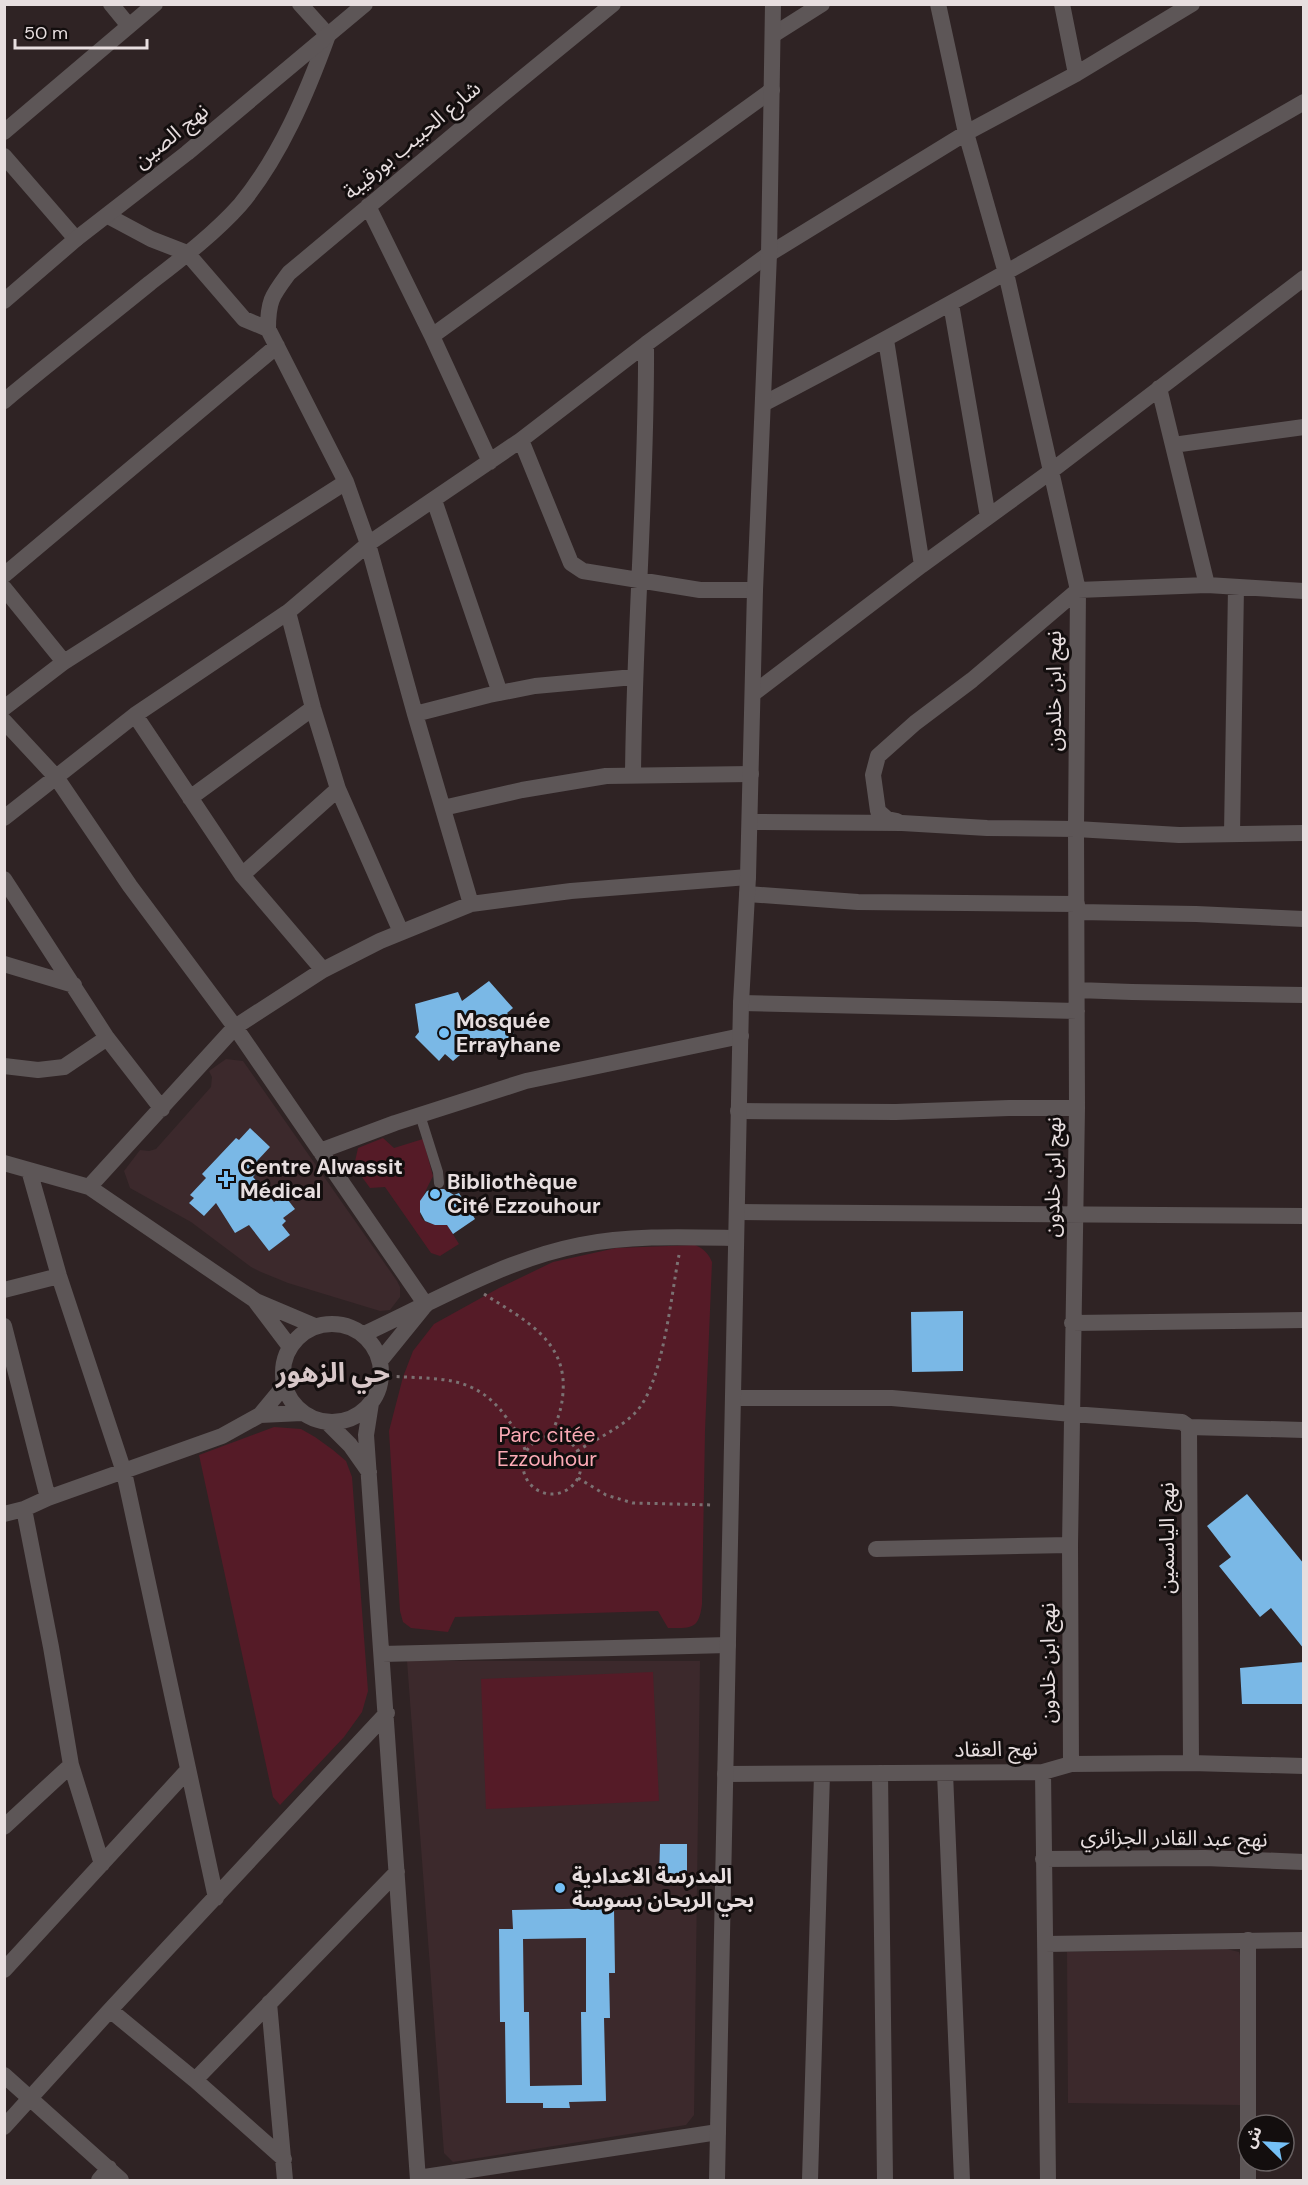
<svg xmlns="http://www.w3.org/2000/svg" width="1308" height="2185" viewBox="0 0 1308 2185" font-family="'DM Sans','Noto Sans Arabic',sans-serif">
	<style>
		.built { fill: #3c292c }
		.green { fill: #551b27 }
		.building { fill: #7ab8e6; fill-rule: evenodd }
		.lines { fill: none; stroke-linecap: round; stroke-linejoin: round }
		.path { stroke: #7b7172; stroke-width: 3; stroke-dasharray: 3 4.5; stroke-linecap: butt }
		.service { stroke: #5d5657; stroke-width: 10 }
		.minor { stroke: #5d5657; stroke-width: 16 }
		.tertiary { stroke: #5d5657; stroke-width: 16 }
		.poi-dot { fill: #75c0f6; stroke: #130e0e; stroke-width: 2 }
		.labels { text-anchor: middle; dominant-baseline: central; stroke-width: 6; stroke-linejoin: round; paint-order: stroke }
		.street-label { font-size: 21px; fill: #e7dedf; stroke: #130e0e }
		.poi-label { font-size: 21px; font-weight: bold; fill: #e7dedf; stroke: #130e0e; text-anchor: start }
		.park-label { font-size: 21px; fill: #fcaab5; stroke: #130e0e }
		.district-label { font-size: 27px; font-weight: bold; fill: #d7c7c8; stroke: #130e0e }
	</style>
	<rect width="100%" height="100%" fill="#2f2324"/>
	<!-- built -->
	<path class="built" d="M226,1059L243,1061L397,1281L400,1287V1297L390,1310L380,1311L288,1283L261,1272L251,1267L191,1222L130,1188L124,1171L140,1150L149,1151L156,1149L211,1087L212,1077L209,1071Z
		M407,1661H700L694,2115L686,2125L453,2162L444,2153Z
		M1227,1949L1239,1952L1242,1962L1241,2105L1068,2103L1067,1952Z"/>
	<!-- green -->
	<path class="green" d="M383,1138L394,1148L423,1139L433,1176C423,1196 404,1230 446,1223L459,1244L440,1256L431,1253L385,1187L370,1188L354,1166L358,1148Z
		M695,1245C704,1249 708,1253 712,1262L705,1431L702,1604C699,1630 691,1628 668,1628L658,1611L455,1617L448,1632L411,1628L403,1622L400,1611L389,1431L403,1377L413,1351L434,1324L499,1288L553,1262L616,1248Z
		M274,1427L301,1429L315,1437L333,1450L346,1461L352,1477L368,1691L362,1712L344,1737L280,1805L273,1797L199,1455Z
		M653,1672L659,1801L486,1809L481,1679Z"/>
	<!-- building -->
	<path class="building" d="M489,981L513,1008L507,1013L515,1022L511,1026L516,1039L472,1054L467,1049L453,1061L445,1054L439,1061L415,1037L419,1032L415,1004L458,992L462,1001Z
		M250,1128L270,1147L257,1161L262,1166L253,1177L274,1202L284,1195L295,1209L283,1218L286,1221L282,1225L290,1235L269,1251L249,1225L235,1233L216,1203L204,1216L189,1203L194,1198L190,1195L206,1178L202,1174L236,1138L239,1140Z
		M434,1189H444L454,1195L459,1193L475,1219L453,1234L447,1225H435L425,1221L420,1212V1201L427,1191Z
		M963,1311V1371L912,1372L911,1312Z
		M1247,1494L1304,1564V1649L1271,1608L1260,1617L1219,1566L1231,1557L1207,1526Z
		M1304,1662V1704H1242L1240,1668Z
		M660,1844H687V1881H659Z
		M614,1908L615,1973H609L610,2018H604L606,2101L569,2102L570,2108H543V2103H506L505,2022H500L499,1929H513L512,1910ZM586,1938V2012H581L582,2085L530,2086L529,2012H524L523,1939Z"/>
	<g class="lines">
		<!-- path -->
		<path class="path" d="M484,1294C523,1319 567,1340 563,1392C562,1409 557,1422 550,1436
			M389,1376C438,1380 474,1373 506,1417C515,1429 522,1438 526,1453
			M523 1465a29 29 0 1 1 58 0a29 29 0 1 1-58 0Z
			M577,1451C596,1439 619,1429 635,1413C663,1385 671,1295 679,1255
			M578,1478L606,1495L633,1503L714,1505"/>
		<!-- service -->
		<path class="service" d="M420,1115L438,1172L439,1183"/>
		<!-- minor -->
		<path class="minor" d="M111,4L129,26
			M938,4L966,133L1006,273L1078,590L1207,585L1304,591
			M1062,4L1076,74
			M773,35L822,4
			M4,132L155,4
			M4,156L76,239
			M368,206L432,336L490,462
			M108,216L151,239L187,253L244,319L268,329L346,482L368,544L415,714L471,904
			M951,304L988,517
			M268,329C268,300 272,296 289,273L492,103L613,4
			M432,336L772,90
			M886,340L922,565
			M1159,388L1207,585
			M4,401C52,361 102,322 150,283C181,259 214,234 240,205C280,157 307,93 328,35L300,4
			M763,404C946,309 1125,205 1304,102
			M521,440L571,563L583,571L700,590H755
			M1173,445L1304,427
			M434,500L500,693
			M4,575L277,346
			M4,588L64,662
			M288,612L313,708L338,789L401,932
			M754,693L922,565L1050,472L1304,278
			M4,708L64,662L346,482
			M415,714L489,695L535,686L634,677
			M135,715L242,875L323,970
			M4,721L56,777L130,886L235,1027L426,1305
			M633,776C634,632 647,488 646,344
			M190,798L313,708
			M443,808L522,790L606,776L751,774
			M4,818L135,715L288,612L368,544L521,440L646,344L769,254L966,133L1076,74L1192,4
			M897,821L887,819L878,811L873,775L878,756L915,723L972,680L1078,590
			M750,822L902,823L987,828L1076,829L1179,835L1304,833
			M1232,834L1236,587
			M242,875L338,789
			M4,879L107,1038L162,1109
			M747,894L858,902L1077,904
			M1078,912L1196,914L1304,919
			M4,964L74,985
			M1077,990L1132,992L1304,995
			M741,1003L1077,1011
			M4,1066L38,1070L64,1067L107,1038
			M738,1111L896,1112L1009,1108H1077
			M320,1151L395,1123L526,1081L741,1036
			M4,1163L89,1187
			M29,1170L59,1276L124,1472L216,1898
			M738,1212L1304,1216
			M4,1290L59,1276
			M256,1302L290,1347
			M1072,1323L1304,1320
			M283 1373a49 49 0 1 1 98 0a49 49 0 1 1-98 0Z
			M4,1326L48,1498
			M315,1326L256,1301L89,1187L235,1027L323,970L380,941L471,904L571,891L748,877
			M364,1334C433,1302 504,1260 580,1245C631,1235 684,1237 736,1238
			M380,1361L423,1308
			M733,1398H892L1072,1414L1182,1422L1189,1427
			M371,1403L366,1435L418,2180
			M260,1415L302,1413
			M327,1422L350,1445L369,1472
			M24,1509L51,1647L71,1765L102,1864
			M4,1514L24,1509L48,1498L222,1436L260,1415L284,1386
			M876,1549L1070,1545
			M382,1654L728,1645
			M1191,1763L1189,1427L1304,1430
			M1071,1764L1070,1545L1077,1108L1076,829L1078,590
			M1043,1772L1048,2180
			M880,1773L885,2180
			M945,1773L962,2180
			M725,1774L1043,1772L1071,1764L1191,1763L1304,1766
			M4,1827L71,1765
			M1043,1859L1205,1858L1304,1862
			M1045,1944L1304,1940
			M4,1970L187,1771
			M269,2003L285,2180
			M110,2010L195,2080L284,2159
			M4,2075L121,2180
			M195,2080L397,1872
			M4,2127L110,2010L387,1713
			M418,2178L718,2132
			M99,2180L109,2168
			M810,2180L822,1774
			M1248,2180V1940"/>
		<!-- tertiary -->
		<path class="tertiary" d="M4,301L76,239L187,153L365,4
			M717,2180L741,1003L748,877L755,590L769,254L773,4"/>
	</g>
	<!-- markers -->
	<g class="poi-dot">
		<circle cx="444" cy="1033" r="6"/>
		<path d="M223 1170h6v6h6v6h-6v6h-6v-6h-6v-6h6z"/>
		<circle cx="435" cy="1194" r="6"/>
		<circle cx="560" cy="1888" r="6"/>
	</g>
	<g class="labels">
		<!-- street labels -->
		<g class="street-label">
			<text transform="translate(171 136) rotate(-39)">نهج الصين</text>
			<text transform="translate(412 140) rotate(-40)">شارع الحبيب بورقيبة</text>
			<text transform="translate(1054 691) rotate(-90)">نهج ابن خلدون</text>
			<text transform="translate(1053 1177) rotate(-89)">نهج ابن خلدون</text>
			<text transform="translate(1167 1538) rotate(-90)">نهج الياسمين</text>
			<text transform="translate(1048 1663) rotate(-90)">نهج ابن خلدون</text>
			<text transform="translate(996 1749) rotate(-1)">نهج العقاد</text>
			<text transform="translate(1174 1838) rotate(1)">نهج عبد القادر الجزائري</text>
		</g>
		<!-- poi labels -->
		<g class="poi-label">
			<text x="456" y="1021">Mosquée<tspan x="456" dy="24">Errayhane</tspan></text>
			<text x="240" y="1167">Centre Alwassit<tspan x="240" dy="24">Médical</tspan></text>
			<text x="447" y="1182">Bibliothèque<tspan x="447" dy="24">Cité Ezzouhour</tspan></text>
			<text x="572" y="1876">المدرسة الاعدادية<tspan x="572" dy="24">بحي الريحان بسوسة</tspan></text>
		</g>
		<!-- park labels -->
		<g class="park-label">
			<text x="547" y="1435">Parc citée<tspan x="547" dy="24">Ezzouhour</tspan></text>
		</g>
		<!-- district labels -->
		<g class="district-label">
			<text x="333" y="1372">حي الزهور</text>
		</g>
	</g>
	<!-- border -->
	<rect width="1308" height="2185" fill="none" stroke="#e7dedf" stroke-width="12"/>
	<!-- north arrow -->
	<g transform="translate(1266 2143) rotate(294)"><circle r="28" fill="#130e0e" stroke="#686162" stroke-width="1.5"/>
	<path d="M0-4.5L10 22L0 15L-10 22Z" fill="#75c0f6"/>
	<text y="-9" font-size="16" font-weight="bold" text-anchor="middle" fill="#e7dedf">ش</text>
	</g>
	<!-- scale -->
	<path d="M15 39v9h132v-9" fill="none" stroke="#e7dedf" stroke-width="3"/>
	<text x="24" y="39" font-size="18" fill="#e7dedf" stroke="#130e0e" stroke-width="4.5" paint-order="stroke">50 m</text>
</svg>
